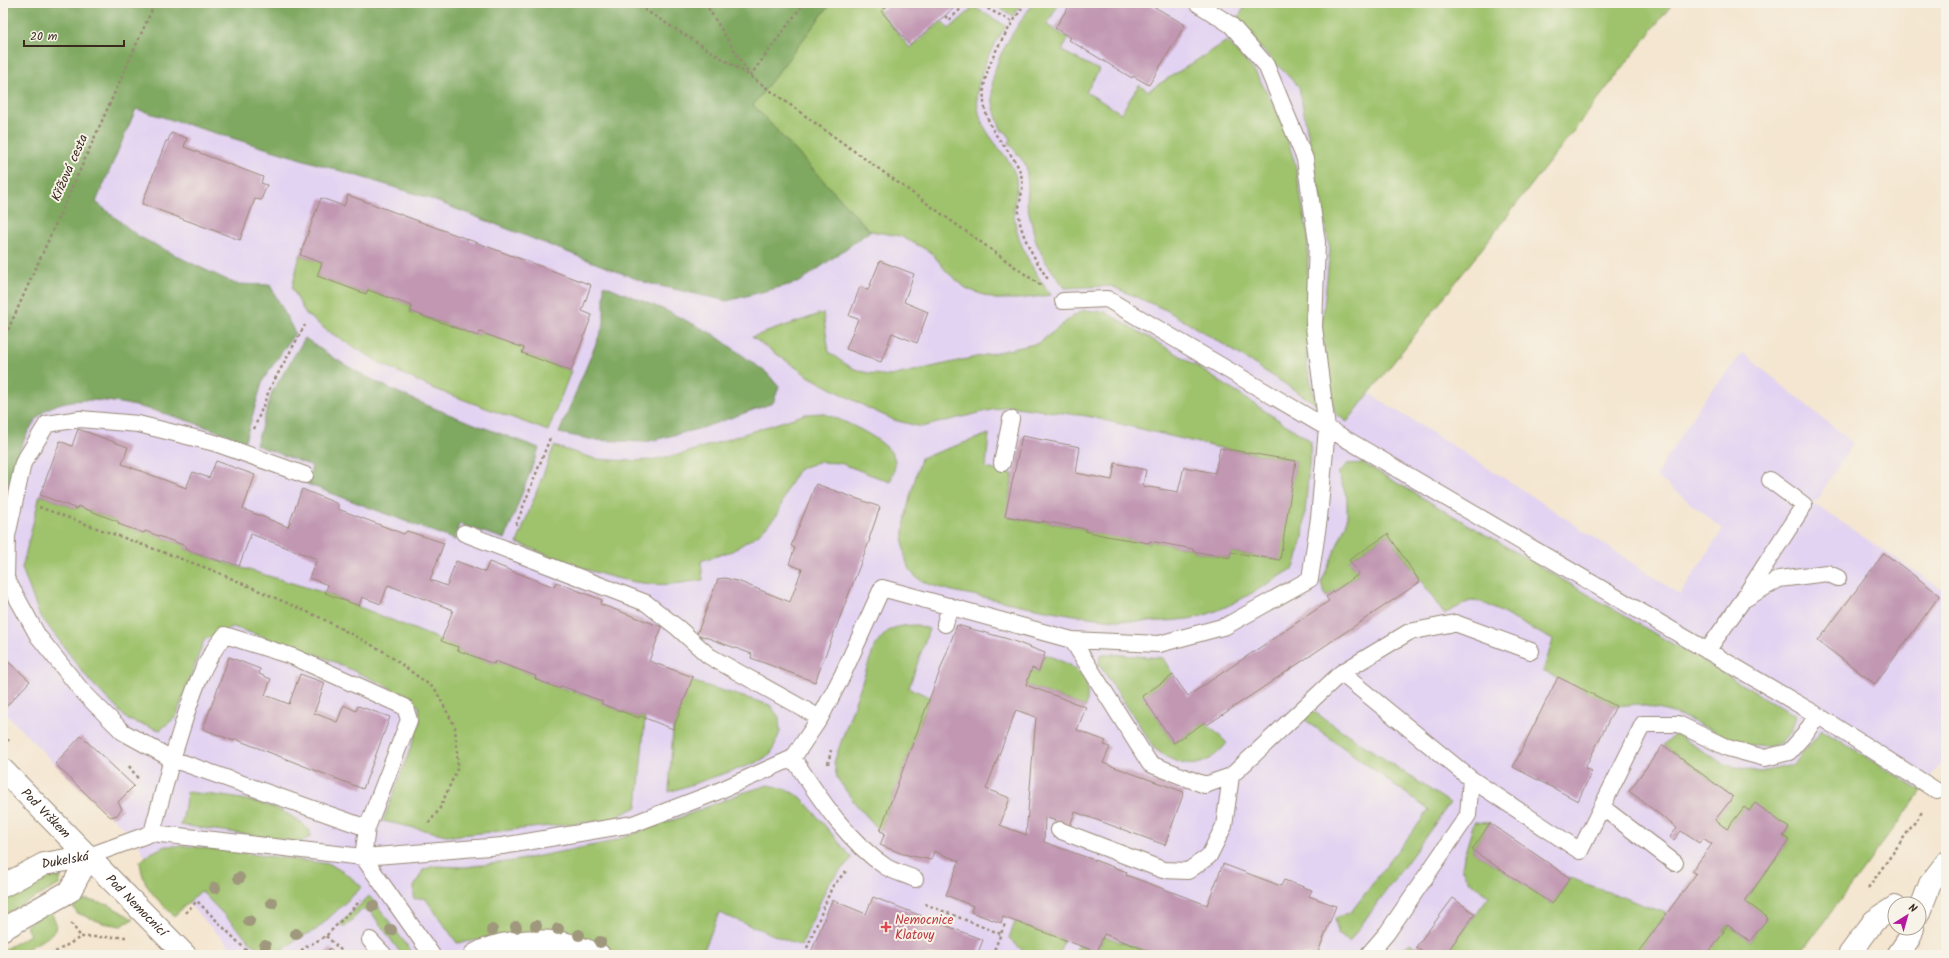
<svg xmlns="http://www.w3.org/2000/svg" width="1949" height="958" viewBox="0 0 1949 958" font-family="Kalam,sans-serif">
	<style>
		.built { fill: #e3d3f2 }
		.green { fill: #9fc26c; stroke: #6d7645 }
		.forest { fill: #7fa860; stroke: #5d693f }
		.building { fill: #c197b2; fill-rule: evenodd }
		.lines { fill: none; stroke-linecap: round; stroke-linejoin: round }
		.service-casing { stroke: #988877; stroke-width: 18 }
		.pedestrian-casing { stroke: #988877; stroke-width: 24 }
		.minor-casing { stroke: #988877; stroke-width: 24 }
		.secondary-casing { stroke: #988877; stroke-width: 24 }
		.path { stroke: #988877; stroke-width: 2.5; stroke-dasharray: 3 3; stroke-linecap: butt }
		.service { stroke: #fff; stroke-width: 16 }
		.pedestrian { stroke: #fff; stroke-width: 22 }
		.minor { stroke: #fff; stroke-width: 22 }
		.secondary { stroke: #fff; stroke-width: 22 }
		.tree { fill: #9f987b }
		.health-dot { fill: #e0444e; stroke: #f7f3e8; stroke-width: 1.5 }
		.labels { text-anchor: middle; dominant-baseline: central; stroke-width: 4; stroke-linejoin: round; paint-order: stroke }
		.street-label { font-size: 13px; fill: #3b2a1e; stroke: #f7f3e8 }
		.health-label { font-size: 13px; fill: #be3a42; stroke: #f7f3e8; text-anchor: start }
	</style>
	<rect width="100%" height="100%" fill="#f7f3e8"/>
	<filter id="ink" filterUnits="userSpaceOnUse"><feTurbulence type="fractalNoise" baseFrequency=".025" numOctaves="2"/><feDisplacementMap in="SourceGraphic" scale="8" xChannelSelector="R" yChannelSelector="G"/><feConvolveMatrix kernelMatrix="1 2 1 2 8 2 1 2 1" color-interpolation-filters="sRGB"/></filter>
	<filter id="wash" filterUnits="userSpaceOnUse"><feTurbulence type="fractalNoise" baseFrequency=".012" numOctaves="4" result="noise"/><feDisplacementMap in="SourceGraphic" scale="16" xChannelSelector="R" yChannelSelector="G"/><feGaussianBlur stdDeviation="0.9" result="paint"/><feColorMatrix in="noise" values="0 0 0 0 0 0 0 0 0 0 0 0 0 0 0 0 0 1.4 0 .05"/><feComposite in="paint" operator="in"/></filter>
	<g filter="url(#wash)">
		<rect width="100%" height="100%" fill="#f4e6d0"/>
		<!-- built -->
		<path class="built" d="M831,3H1673L1369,393L1526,492L1680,595L1723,529L1656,476L1699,406L1743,353L1853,443L1814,504L1946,592V757L1799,955H238L148,862L136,839L55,764L3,711V404L136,109L753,105Z"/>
		<!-- green -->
		<path class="green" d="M831,3H886L879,10L910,48L942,21L949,29L974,7L1006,26C985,58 964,97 988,133C997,147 1009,158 1015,174C1020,186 1013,200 1014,213C1016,243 1034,272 1051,295L1018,299H995L967,289L947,272L931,252L900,236L870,231L753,105Z
			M991,3H1021L1013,16Z
			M1033,3H1059L1047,25L1068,38L1062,51L1099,70L1086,92L1121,113L1139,85L1148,91L1227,41L1256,73L1279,115L1295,163L1308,237L1307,366L1316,404L1226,346L1166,310L1111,286L1065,288L1045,261L1036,242L1027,204L1028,185L1026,165L1009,143L1011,139L1005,131H1002C977,77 1004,47 1033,3Z
			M1247,3H1673L1347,422L1335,413L1327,379L1322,324L1330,250L1299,87L1235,22Z
			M300,255L322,263L317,276L366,294L368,290L412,306L410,312L478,336L480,332L524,348L522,353L571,371L548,431L432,388L382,364L326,330L305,313L292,288Z
			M1084,310L1105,312L1179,355L1311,441L1303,538L1294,568C1263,586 1223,614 1188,619C1119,628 1045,610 978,596C962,593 924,587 913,574C891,546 913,489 921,458L989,434L986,468L1013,474L1006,517L1041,523L1042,521L1086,529L1085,531L1149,543L1150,541L1193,549V551L1229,558L1231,552L1279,560L1296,461L1220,448L1087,416L1008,406L921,427L894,420L868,408L808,376L752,337L823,313L829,352C853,371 861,373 891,376L1039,343L1072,317Z
			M823,413C841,420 892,440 895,461C896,467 892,476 890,482L840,463L818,462L799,469L787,489L778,514L759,534L732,551L701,561L703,580C686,582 668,586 651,584C605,580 559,559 517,543L554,446L596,459L631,461L650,460L682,454L806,414Z
			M1363,463L1796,716L1791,732L1780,744L1766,747L1744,745L1677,714L1638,704L1616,706L1543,671L1553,640L1482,602L1470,601L1444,614L1388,534L1349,560L1359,574L1326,597L1321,583L1347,522V498L1338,473L1347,464Z
			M40,495L77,509L78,506L119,522V524L144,533L145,531L186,546L185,549L222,562L325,593L458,647L457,650L494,664L495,661L536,676L535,679L602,701V704L639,718L640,716L645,718L637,807L610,820L451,836L383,821L420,723L419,706L387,686L321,656L233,627L204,640L176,717L160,730L128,720L89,680L39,614L22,568Z
			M917,625L929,629L909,688L930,697L880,831L854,802L837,778L834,762L874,648C888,627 893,626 917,625Z
			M1045,654C1060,661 1086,668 1087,688C1088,694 1087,700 1086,707L1026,685L1031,670L1038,672Z
			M1110,654L1163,658L1173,675L1143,696L1174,743L1205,722L1227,743C1204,771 1183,770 1155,749L1099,664L1100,656Z
			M691,681L770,705L779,717L780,732L771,754L756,763L669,792L673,729Z
			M1313,711L1450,803L1349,942L1338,934L1335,918L1351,912L1429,810L1297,714Z
			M1822,730L1922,791L1799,955H1707L1728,925L1750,941L1767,918L1745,901L1789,840L1783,836L1789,828L1755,804L1749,811L1744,807L1727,829L1715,820L1733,796L1663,745L1675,734L1726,765L1760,772L1793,765Z
			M768,785L783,788L801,797L852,858L828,884L801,946L719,913L702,955H621L592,944L485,939L457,943L425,898L414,899V887L423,870L434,866L465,867L514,861L610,842L679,818L742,793Z
			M187,792C228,797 280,799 310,831V837L300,842L180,825L183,818Z
			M1474,822L1490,823L1472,850L1552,904L1570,878L1666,913L1636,955H1445L1489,896L1468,880L1462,870L1464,856Z
			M165,846H189L330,864L348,875L362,887L316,930L295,940L278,955H263L201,891L174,916C156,898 143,888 140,862L149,854Z
			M54,876L61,877L59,885L3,915V899L33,883Z
			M369,896L374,901L414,955H402L371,912L362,910L344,928L340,924Z
			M88,900L109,905L133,919L121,926L103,923L77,913L70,902Z
			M49,907L56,923L55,930L48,937L16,955H3V950L30,935L26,926Z
			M1015,922L1064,940L1058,955L1023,951L1009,938Z
			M1104,936L1158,955H1075L1078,945L1097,952Z
			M1411,943L1426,955H1391Z
			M514,953H558L563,955H503Z"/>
		<!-- forest -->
		<path class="forest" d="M3,3H831L753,105L870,231L800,282L727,301L647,283L420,195L136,109L96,202L138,236L193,264L236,284L270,285L295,333L263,380L245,441C196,424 100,384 51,407C24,419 7,484 3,512Z
			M604,285L665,310L713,334L767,373L779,387L773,403L702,428L646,442L594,440L559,433L604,324Z
			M305,338C374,390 459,418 539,448L505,539L459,524L455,540L307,484L312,466L256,445L272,392Z"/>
		<g id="blocks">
			<!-- building -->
			<path class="building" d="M891,3H960L910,45L881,11Z
				M1071,3H1148L1185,25L1149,85L1133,76L1132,78L1069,40L1071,38L1055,28Z
				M171,133L187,138L184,147L263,177L261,183L267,185L261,200L255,199L240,240L142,204L166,141H168Z
				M348,195L591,285L582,311L592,315L571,371L522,353L524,348L480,332L478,336L410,311L412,306L368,290L366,294L317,276L322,263L300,255L321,198L344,206Z
				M880,261L914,274L904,302L928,312L917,343L892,333L881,362L846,349L858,319L849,316L860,287L868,290Z
				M78,429L128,447L122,464L186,488L193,472L209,478L216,461L255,475L243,509L288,527L302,489L338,504V509L404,534L407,531L444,543L430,580L447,586L456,561L485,572L489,562L554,587L556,582L602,600L600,604L662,627L649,661L693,677L673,729L640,716L639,718L602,704V701L561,686L560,689L535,679L536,676L495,661L494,664L457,650L458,647L441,641L453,610L388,585L381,604L362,597L359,606L325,593L328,585L309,578L317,559L251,534L239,566L223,560L222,562L185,549L186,546L145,531L144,533L118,524L119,522L78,506L77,509L40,495L60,441L72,446Z
				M1022,436L1080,447L1076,473L1112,480L1115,463L1146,470L1143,486L1178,492L1184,467L1215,473L1220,448L1296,461L1280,560L1231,552L1230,558L1193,551V549L1150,541L1149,543L1106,536L1085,531L1086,529L1042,521V523L1005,516Z
				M816,484L880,507L869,539H870L815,682L751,658L752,654L697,634L718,579L725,578L740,582L790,602L802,569L789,564L795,548L791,546Z
				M1388,534L1420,582L1207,725L1205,722L1174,743L1142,696L1173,675L1188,696L1329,601L1326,597L1359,574L1349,560Z
				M1884,553L1940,595L1875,684L1818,641Z
				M957,625L1008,639L1045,653L1039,671L1032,668L1026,685L1086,707L1077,730L1106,741L1104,745L1110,747L1103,763L1184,792L1165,845L1075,812L1070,826L1045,817L1044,842L1127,872L1126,875L1207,905L1223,864L1281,886L1284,880L1312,890L1309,896L1336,906L1317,955H1159L1104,934L1097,952L1003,917L1001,923L971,912L973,906L946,895L959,861L934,851L931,860L903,854L880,845L885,833L880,831ZM1016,710L1036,717L1026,835L1000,825L1010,798L986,789Z
				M3,657L30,681L3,710Z
				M229,657L260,669L259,674L271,679L265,695L289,704L300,674L325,683L314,713L337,722L344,705L356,711L358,706L390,717L363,789L235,739L234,741L203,729Z
				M1558,677L1616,706L1585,768L1592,771L1578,801L1513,767Z
				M81,736L134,786L118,802L122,809L117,815L111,817L107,814L55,764Z
				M1663,745L1733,797L1715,820L1727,829L1744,807L1749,811L1755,803L1789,828L1783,836L1789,840L1745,901L1768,918L1750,941L1728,925L1723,931L1724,932L1707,955H1636L1696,874L1692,871L1712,844L1703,838L1699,843L1681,831L1674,840L1670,837L1677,828L1629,791Z
				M1490,823L1570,878L1552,904L1472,850Z
				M873,897L983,940L977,955H810L832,900L866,914Z
				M1453,898L1475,914L1445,955H1426L1416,947Z
				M330,948L337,955H323Z"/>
		</g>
	</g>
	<g filter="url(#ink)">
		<use href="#blocks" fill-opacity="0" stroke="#988877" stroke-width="1"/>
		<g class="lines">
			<!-- service casing -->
			<g class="service-casing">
				<path id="service" d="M1063,301L1107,299L1817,715L1937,791
					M1002,463L1011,419
					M305,475L215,443L138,424L80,419L47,424L23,463L7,536L6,578L38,636L82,691L123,732L172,759C186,717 196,669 225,635L294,657L405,707L409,720L367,828
					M464,533L646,603L678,628L709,656L820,718
					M1745,596L1804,505L1770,480
					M945,624L950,606
					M1072,640L1159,644L1226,626L1310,579L1319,518L1327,428L1314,327L1317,242L1305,159L1266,65L1231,25L1197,3
					M1707,651L1743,600L1779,579L1827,573L1838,578
					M1341,673L1409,632L1455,623L1531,651
					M793,758C819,797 846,840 886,867C895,872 906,875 915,879
					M1471,779L1580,851L1643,724H1678L1728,748L1765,758L1789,752L1805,734L1817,715
					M1602,807L1675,863
					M1059,830L1163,870L1188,871L1209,856L1224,826L1231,776
					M152,833L363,857L432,955
					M89,856L152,833L172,759L367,828L363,857L502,846L633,824L714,793L793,758L820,718L842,676L882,588L1072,640L1150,764L1205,785L1231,776L1341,673L1471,779L1468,815L1387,933L1368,955
					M370,940L384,955"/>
			</g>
			<!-- pedestrian casing -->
			<g class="pedestrian-casing">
				<path id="pedestrian" d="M475,955C496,942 535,939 560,943C573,944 587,951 599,955"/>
			</g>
			<!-- minor casing -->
			<g class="minor-casing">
				<g id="minor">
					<path id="s1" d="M3,770L185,955"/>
					<path id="s2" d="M3,886L44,864L89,856"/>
					<path d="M3,929L70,891L89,856"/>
				</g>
			</g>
			<!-- secondary casing -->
			<g class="secondary-casing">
				<path id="secondary" d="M1919,913L1930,884L1946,863
					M1849,955L1874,921L1895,907
					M1898,955L1910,937L1913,928"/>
			</g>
			<!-- path -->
			<path class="path" d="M634,3L750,76L1043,287
				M705,3L749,74
				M977,3L1013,22
				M1025,3C1001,42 967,83 993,130C1002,146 1019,160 1022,179C1024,191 1018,203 1019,215C1020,236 1038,264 1049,281
				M945,16L949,20L967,3
				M750,76L804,3
				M3,341L155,3
				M254,429L270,388L305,325
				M39,507L212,570L321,618L383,651L435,689L455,727L458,767L439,810L427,825
				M516,525L550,438
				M3,723L5,726V736L9,741
				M828,764L831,750
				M129,766L139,780
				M1868,888L1922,812
				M925,904L1001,934
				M185,913L197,901L251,955
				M71,923L81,937
				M326,936L346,955
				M807,948L832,887L847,870
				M50,955L81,937H126
				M297,955L304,948L326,936L361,900
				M992,955L1005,924
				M1945,955L1946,954"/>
			<!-- service -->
			<use href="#service" class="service"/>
			<!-- pedestrian -->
			<use href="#pedestrian" class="pedestrian"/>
			<!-- minor -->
			<use href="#minor" class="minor"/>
			<!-- secondary -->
			<use href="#secondary" class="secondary"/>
		</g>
		<!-- trees -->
		<g class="tree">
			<circle cx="239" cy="878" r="6"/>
			<circle cx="215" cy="888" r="6"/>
			<circle cx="272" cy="903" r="6"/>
			<circle cx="373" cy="906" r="6"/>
			<circle cx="249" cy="921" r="6"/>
			<circle cx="536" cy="926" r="6"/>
			<circle cx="516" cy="927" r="6"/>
			<circle cx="558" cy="929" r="6"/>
			<circle cx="391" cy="930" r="6"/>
			<circle cx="492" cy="930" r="6"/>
			<circle cx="296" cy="934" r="6"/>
			<circle cx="579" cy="935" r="6"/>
			<circle cx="600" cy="942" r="6"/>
			<circle cx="265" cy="946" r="6"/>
		</g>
	</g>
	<!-- markers -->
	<path class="health-dot" d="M884 921h4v4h4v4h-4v4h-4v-4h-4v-4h4z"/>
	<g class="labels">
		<!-- street labels -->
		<g class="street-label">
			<text transform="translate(70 168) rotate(-66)">Křížová cesta</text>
			<text stroke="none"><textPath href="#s1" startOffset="61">Pod Vrškem</textPath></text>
			<text stroke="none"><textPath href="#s2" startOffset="68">Dukelská</textPath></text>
			<text stroke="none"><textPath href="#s1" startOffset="190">Pod Nemocnicí</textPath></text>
		</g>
		<!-- health labels -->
		<g class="health-label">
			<text x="895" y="920">Nemocnice<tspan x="895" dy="15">Klatovy</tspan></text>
		</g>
	</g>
	<!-- margin -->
	<rect width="1949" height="958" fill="none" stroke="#f7f3e8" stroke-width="16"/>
	<!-- north arrow -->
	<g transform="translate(1907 916) rotate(37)"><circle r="19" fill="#f7f3e8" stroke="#aca397"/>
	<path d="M0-3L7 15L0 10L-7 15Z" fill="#b5179e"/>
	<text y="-6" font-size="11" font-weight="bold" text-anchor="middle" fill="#3b2a1e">N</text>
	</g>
	<!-- scale -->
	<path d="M24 40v6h100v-6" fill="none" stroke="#3b2a1e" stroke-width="2"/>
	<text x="30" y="40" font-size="12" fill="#3b2a1e" stroke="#f7f3e8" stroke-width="3" paint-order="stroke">20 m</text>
</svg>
